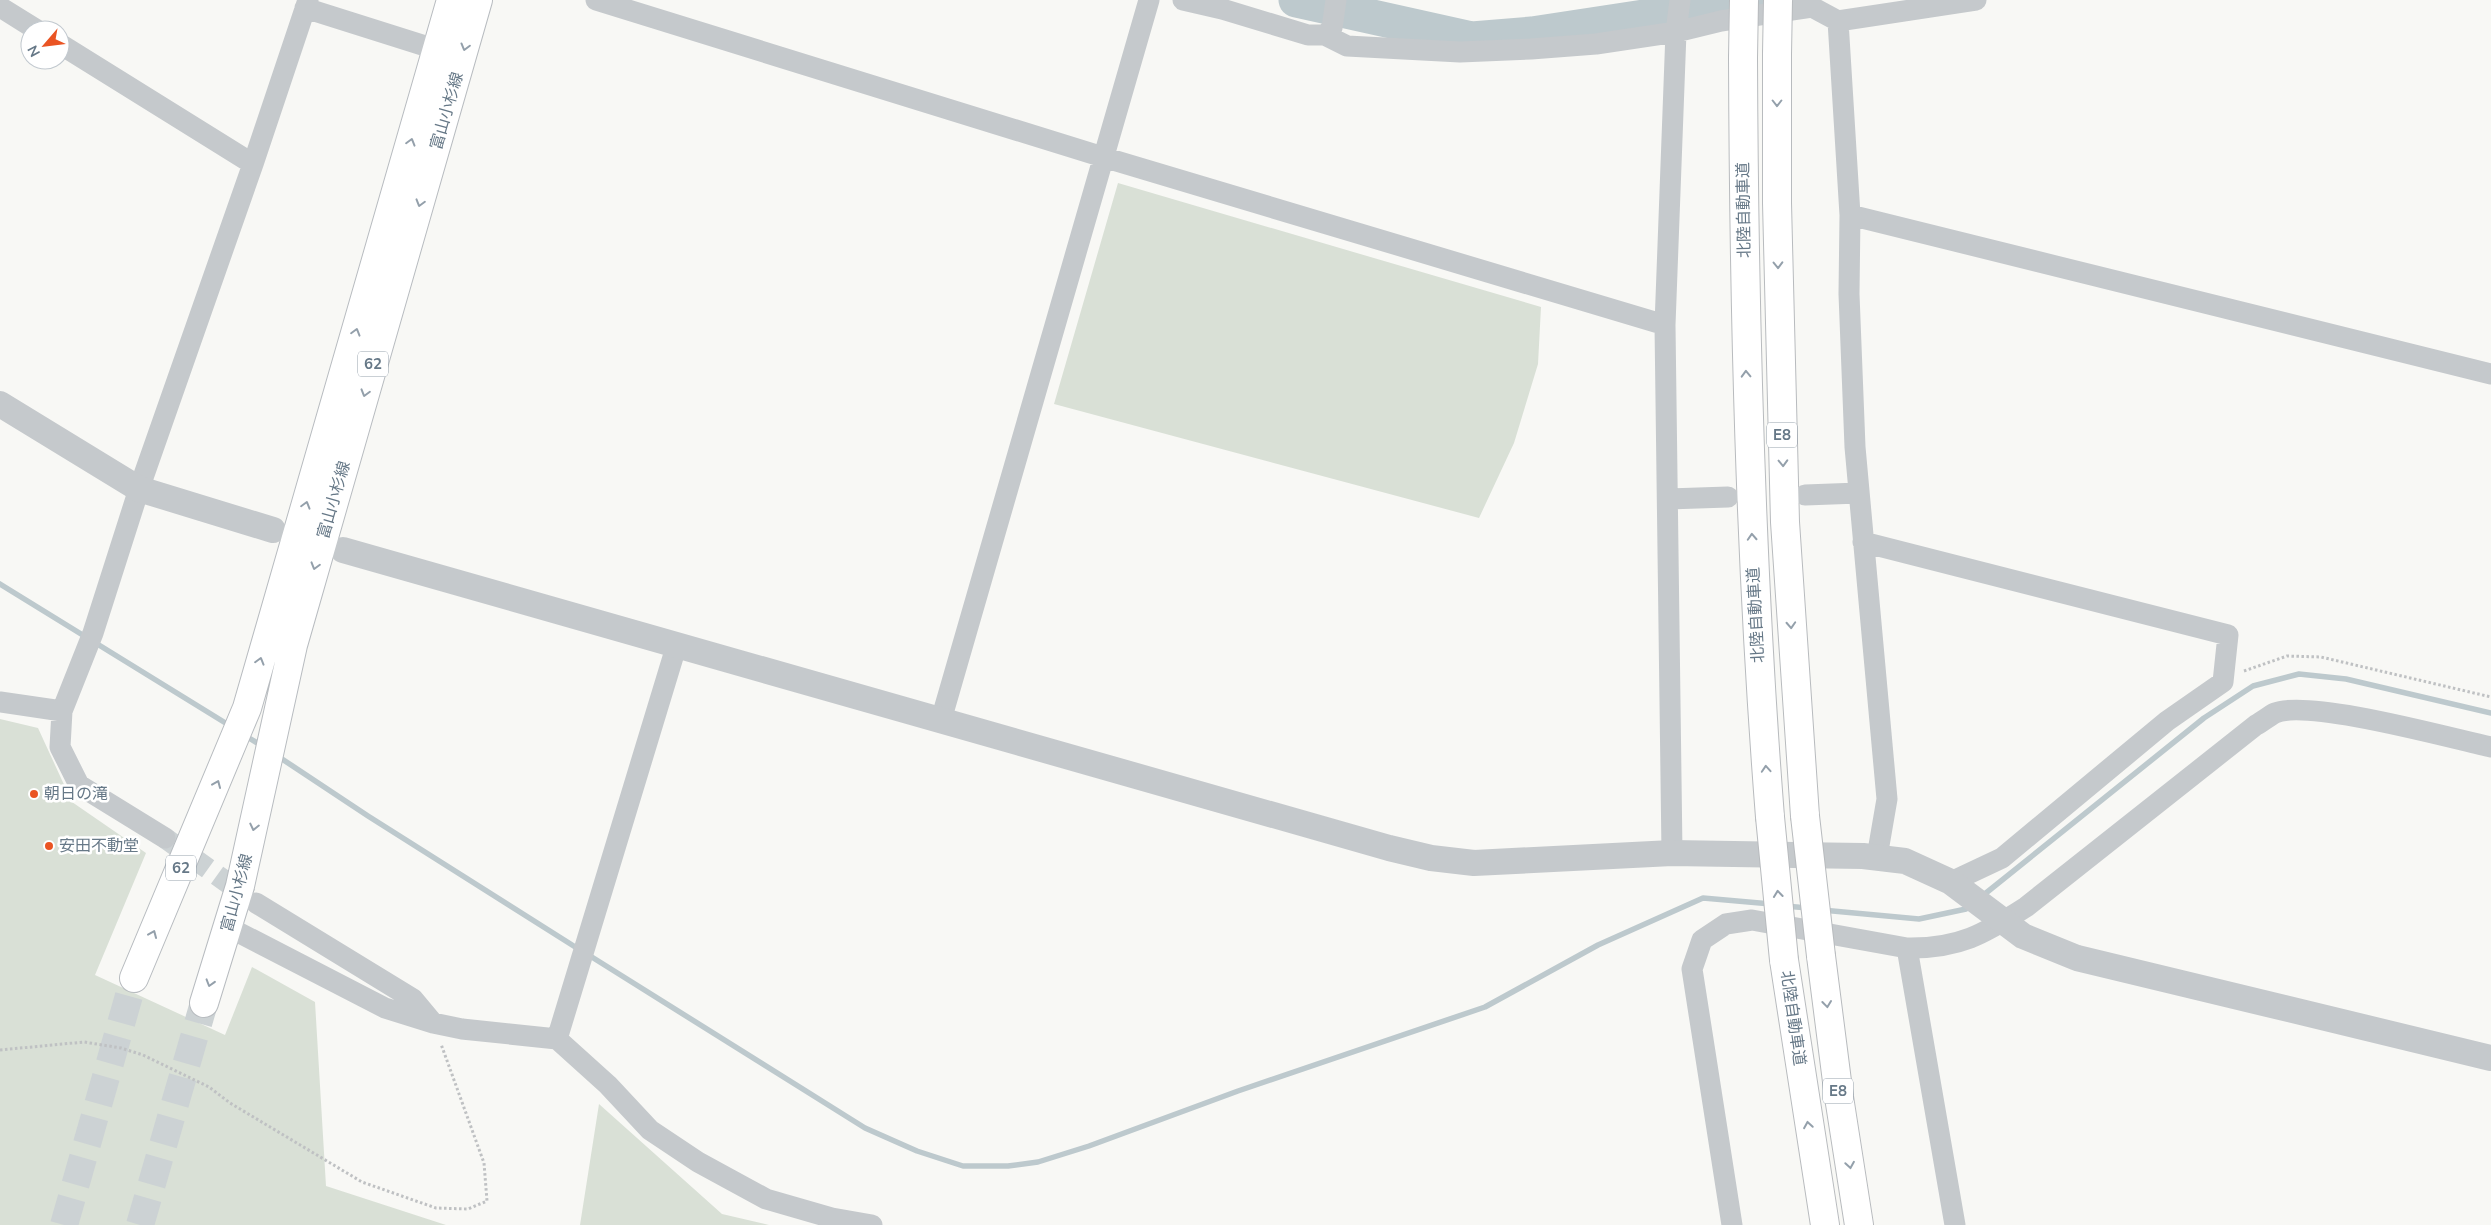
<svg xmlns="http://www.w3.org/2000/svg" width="2491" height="1225" viewBox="0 0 2491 1225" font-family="'Nunito Sans','Noto Sans JP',sans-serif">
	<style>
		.green { fill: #d9e0d6 }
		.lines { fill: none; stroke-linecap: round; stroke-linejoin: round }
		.stream { stroke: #bdc9cd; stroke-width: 5.5 }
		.river { stroke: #bdc9cd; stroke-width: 35 }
		.minor-tunnel { stroke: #ccd2d4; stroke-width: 21; stroke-dasharray: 21 11; stroke-linecap: butt }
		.primary-tunnel { stroke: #ccd2d4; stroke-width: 28; stroke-dasharray: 28 14; stroke-linecap: butt }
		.primary-casing { stroke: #b8bcc0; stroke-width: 30 }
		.motorway-casing { stroke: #b8bbbe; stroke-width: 30 }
		.path { stroke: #bfc1c3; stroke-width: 3; stroke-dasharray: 2.5 2.5; stroke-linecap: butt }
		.minor { stroke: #c5c9cc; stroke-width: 21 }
		.tertiary { stroke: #c5c9cc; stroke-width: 26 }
		.primary { stroke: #fff; stroke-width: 28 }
		.motorway { stroke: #fff; stroke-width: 28 }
		.motorway-bridge-casing { stroke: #b8bbbe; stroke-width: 30; stroke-linecap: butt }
		.motorway-bridge { stroke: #fff; stroke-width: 28 }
		.oneway { stroke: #94a0ab }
		.poi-dot { fill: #ea5423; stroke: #fff; stroke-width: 2 }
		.labels { text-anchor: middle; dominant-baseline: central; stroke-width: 5; stroke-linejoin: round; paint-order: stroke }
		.shield { fill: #fff; stroke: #94a0ab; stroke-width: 1 }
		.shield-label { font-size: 15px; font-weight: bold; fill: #667887 }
		.street-label { font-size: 16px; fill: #667887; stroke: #fff }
		.poi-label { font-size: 16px; fill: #667887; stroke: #fff; text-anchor: start }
	</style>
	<rect width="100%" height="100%" fill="#f8f8f5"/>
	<!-- green -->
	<path class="green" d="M1118,183L1541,307L1538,364L1514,443L1479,518L1054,404Z
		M0,719L38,728L72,802L146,853L95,975L225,1035L252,967L315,1002L326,1186L446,1225H0Z
		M599,1104L722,1214L769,1225H580Z"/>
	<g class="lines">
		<!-- stream -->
		<path class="stream" d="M0,584L232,727
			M244,735L264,747
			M276,755L368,816L580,950
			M1981,897L2204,718L2253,686L2299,674L2346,679L2491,713
			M1785,906L1808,908
			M1822,910L1919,919L1966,909L1970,906
			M587,954L865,1128L917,1151L963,1166H1008L1038,1162L1089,1146L1238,1091L1485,1007L1598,945L1703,898L1771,904"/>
		<!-- river -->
		<path class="river" d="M1296,0L1472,39L1532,34L1756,0"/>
		<!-- minor-tunnel -->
		<path class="minor-tunnel" d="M165,838L249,898"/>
		<!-- primary-tunnel -->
		<path class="primary-tunnel" d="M64,1225L134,978
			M140,1225L204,1003"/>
		<!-- primary casing -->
		<g class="primary-casing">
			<path id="primary" d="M134,978L247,708L451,0
				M204,1003L240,886L293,645L478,0"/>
		</g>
		<!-- motorway casing -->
		<g class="motorway-casing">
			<path id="motorway" d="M1777,54V203L1785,522L1805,816
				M1743,58C1744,312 1750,564 1770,817
				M1821,956L1839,1097L1859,1225
				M1784,960L1825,1225"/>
		</g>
		<!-- path -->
		<path class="path" d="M2244,671L2287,656L2321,657L2491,697
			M0,1050L84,1042L121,1048L143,1055L209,1087L230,1103L362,1182L436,1208L468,1209L487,1201L484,1163L441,1044"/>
		<!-- minor -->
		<path class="minor" d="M596,0L1103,157L1665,325
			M1183,0L1222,9L1308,35H1325L1332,28L1336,0
			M0,7L37,30
			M305,8L438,50
			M1838,21L1850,215L1849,294L1855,447L1887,799L1877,857
			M1325,35L1347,46L1460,52L1531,49L1596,44L1676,32L1721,21L1812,7L1838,21L1976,0
			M60,44L253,164
			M1850,215L2491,374
			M1805,495L1859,493
			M1668,499L1728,497
			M1863,542L2228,635L2223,682L2167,721L2002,858L1951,882
			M0,702L62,711
			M941,720L1149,0
			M165,838L79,785L60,747L62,711L93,633L139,489L253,164L308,0
			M1672,853L1665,325L1676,32L1680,0
			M256,903L413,999L433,1023
			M228,927L385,1008L433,1023L462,1029L557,1039L608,1085L650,1130L698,1162L766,1199L832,1218L872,1225
			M1907,948L1955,1225
			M557,1039L677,644
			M1732,1225L1692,969L1702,940L1726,924L1752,920L1907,948C1959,949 1984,934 2026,907L2256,725C2262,722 2269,716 2275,713C2308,699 2450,738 2491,747"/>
		<!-- tertiary -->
		<path class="tertiary" d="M0,404L139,489L273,530
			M343,550L1389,848L1431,858L1474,863L1672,853L1863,856L1905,861L1951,882L2023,936L2077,958L2491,1058"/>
		<!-- primary -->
		<use href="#primary" class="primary"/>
		<!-- motorway -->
		<use href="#motorway" class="motorway"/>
		<!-- motorway-bridge casing -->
		<g class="motorway-bridge-casing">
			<path id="motorway-bridge" d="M1777,54L1778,0
				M1743,58L1744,0
				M1805,816L1821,956
				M1770,817L1784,960"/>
		</g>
		<!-- motorway-bridge -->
		<use href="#motorway-bridge" class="motorway-bridge"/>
	</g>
	<!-- one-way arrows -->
	<defs><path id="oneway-chevron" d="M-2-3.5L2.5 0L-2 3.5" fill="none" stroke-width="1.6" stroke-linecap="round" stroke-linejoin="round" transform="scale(1.25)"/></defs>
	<g class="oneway">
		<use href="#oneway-chevron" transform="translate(465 47) rotate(105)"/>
		<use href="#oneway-chevron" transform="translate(1777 103) rotate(90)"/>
		<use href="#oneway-chevron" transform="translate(411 142) rotate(-74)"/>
		<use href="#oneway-chevron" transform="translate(420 203) rotate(106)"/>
		<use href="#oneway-chevron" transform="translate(1778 265) rotate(89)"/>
		<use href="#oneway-chevron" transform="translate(356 332) rotate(-74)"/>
		<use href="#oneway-chevron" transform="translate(1746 374) rotate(-92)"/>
		<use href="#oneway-chevron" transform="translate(365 393) rotate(106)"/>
		<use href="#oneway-chevron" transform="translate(1783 463) rotate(88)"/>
		<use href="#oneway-chevron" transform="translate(306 505) rotate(-74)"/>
		<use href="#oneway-chevron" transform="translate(1752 537) rotate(-93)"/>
		<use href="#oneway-chevron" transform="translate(315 566) rotate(106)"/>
		<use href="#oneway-chevron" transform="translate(1791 625) rotate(87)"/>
		<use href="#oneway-chevron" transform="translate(260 661) rotate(-74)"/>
		<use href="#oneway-chevron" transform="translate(1766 769) rotate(-94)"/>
		<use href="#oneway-chevron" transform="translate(217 784) rotate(-67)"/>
		<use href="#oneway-chevron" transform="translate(254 827) rotate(103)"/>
		<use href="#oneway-chevron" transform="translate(1778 894) rotate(-96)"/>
		<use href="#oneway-chevron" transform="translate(153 934) rotate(-67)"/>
		<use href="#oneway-chevron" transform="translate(210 983) rotate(107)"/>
		<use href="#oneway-chevron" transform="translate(1827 1004) rotate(83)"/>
		<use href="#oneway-chevron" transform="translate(1808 1125) rotate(-99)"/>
		<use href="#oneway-chevron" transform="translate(1850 1165) rotate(81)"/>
	</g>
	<!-- markers -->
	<g class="poi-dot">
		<circle cx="34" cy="794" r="5"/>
		<circle cx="49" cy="846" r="5"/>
	</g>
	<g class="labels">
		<!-- shield labels -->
		<g class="shield">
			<rect x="358" y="351.5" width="30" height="25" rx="4"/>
			<rect x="1767" y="422.5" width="30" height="25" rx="4"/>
			<rect x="166" y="855.5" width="30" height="25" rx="4"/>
			<rect x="1823" y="1078.5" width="30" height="25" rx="4"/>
		</g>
		<g class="shield-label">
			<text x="373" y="364">62</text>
			<text x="1782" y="435">E8</text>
			<text x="181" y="868">62</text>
			<text x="1838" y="1091">E8</text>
		</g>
		<!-- street labels -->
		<g class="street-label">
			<text transform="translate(447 111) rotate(-74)">富山小杉線</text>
			<text transform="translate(1744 210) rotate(-91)">北陸自動車道</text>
			<text transform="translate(334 500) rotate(-74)">富山小杉線</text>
			<text transform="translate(1756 615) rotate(-93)">北陸自動車道</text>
			<text transform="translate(237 893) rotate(-75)">富山小杉線</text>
			<text transform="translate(1793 1018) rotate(82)">北陸自動車道</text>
		</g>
		<!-- poi labels -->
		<g class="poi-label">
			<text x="44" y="794">朝日の滝</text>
			<text x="59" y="846">安田不動堂</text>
		</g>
	</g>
	<!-- north arrow -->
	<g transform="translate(45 45) rotate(242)"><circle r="24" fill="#ffffff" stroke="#c2c9cf"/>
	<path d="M0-4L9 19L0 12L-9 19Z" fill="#ea5423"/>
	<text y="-8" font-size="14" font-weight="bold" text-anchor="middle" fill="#667887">N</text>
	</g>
</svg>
